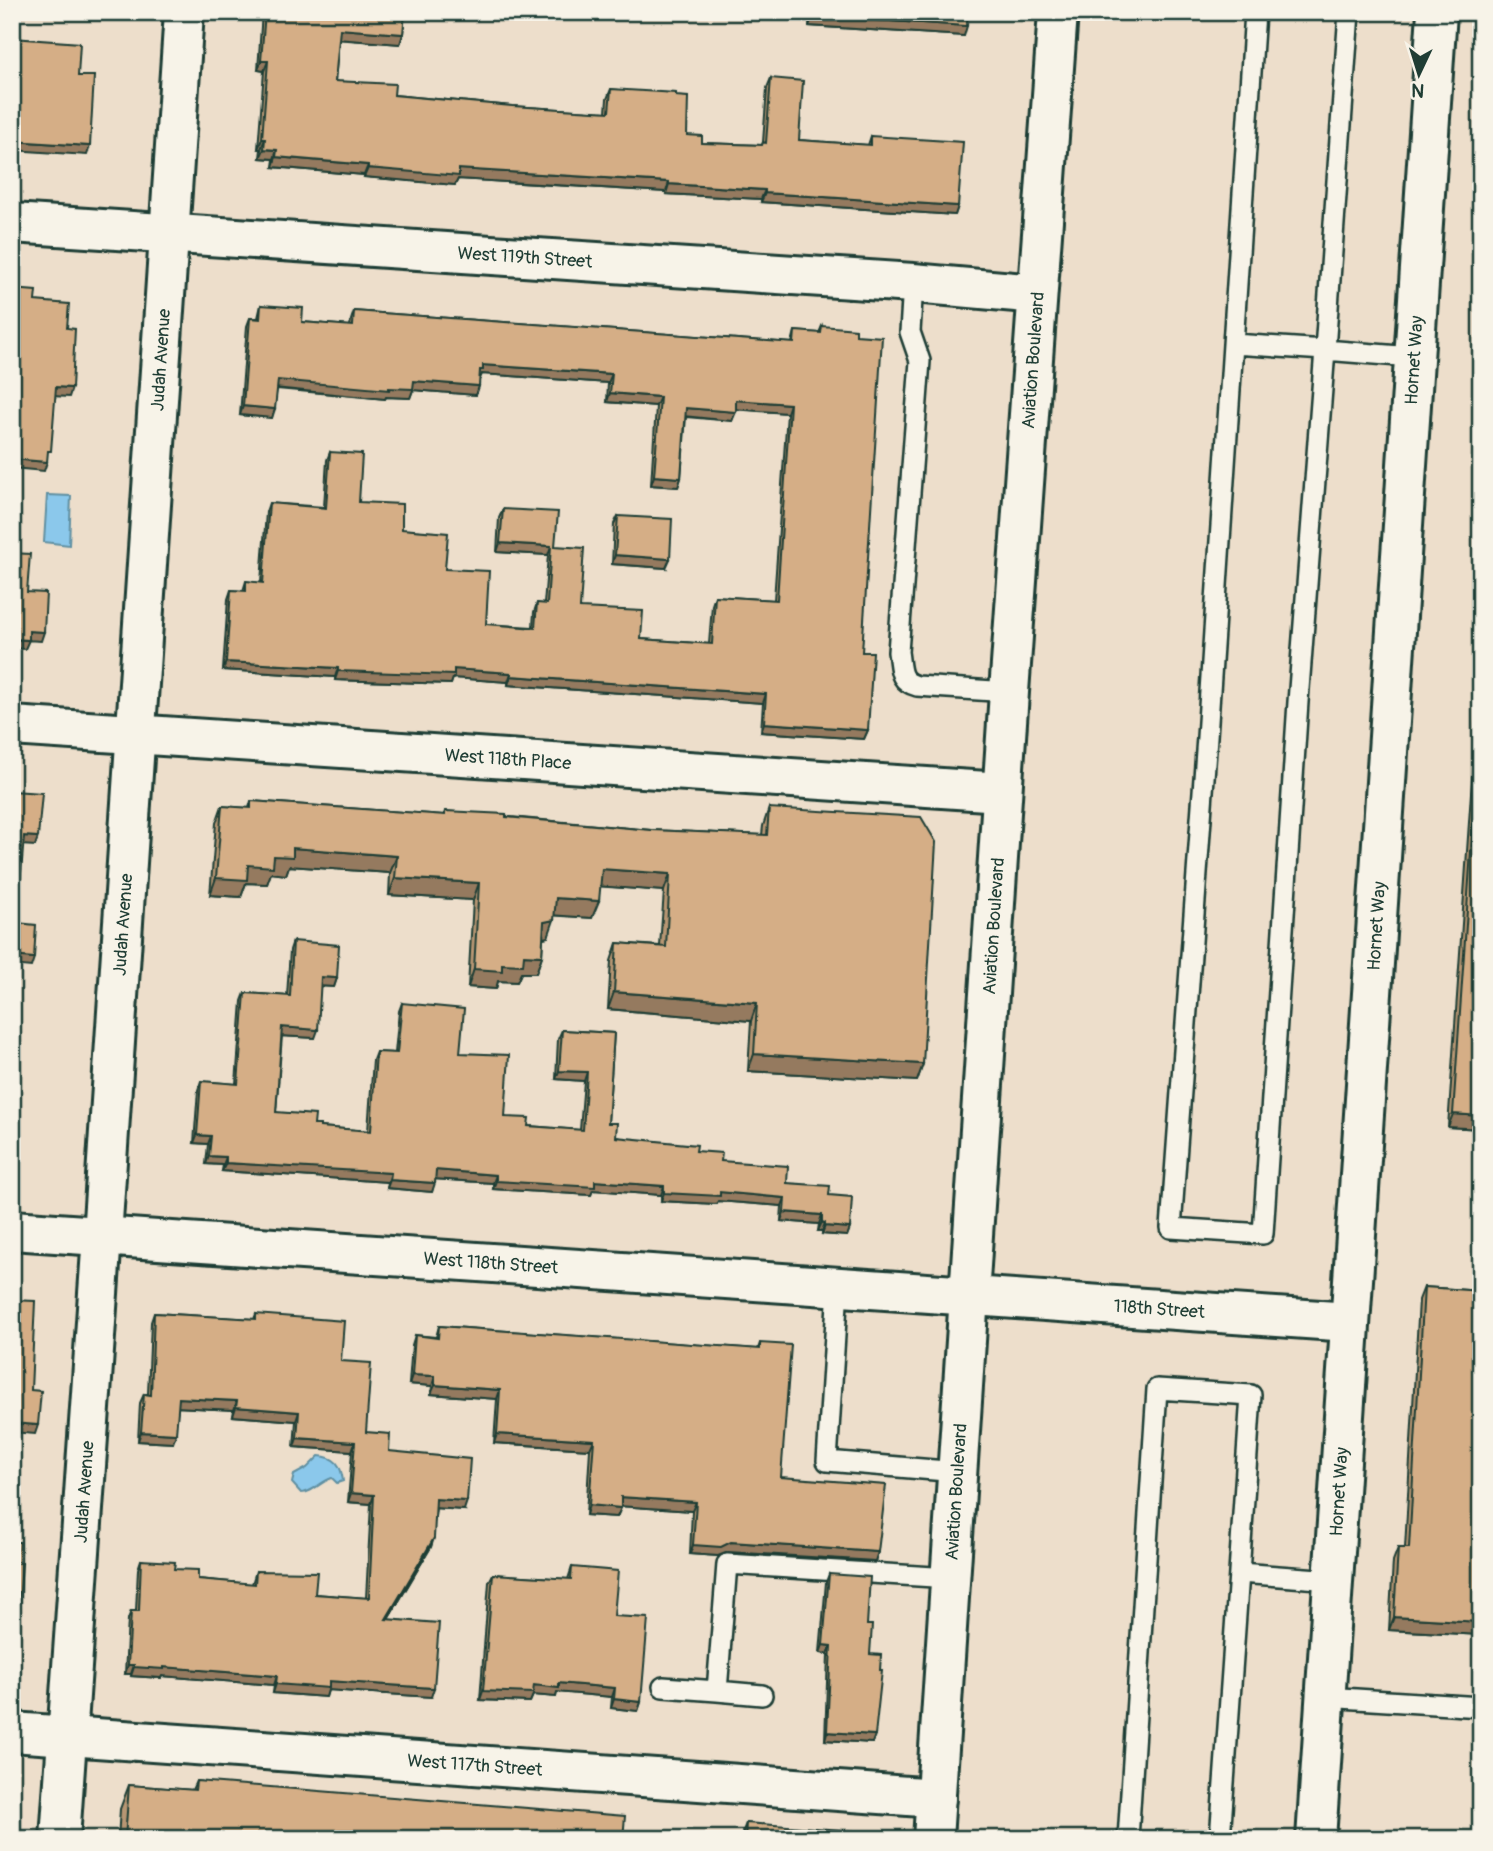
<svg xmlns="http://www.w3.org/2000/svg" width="1493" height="1851" viewBox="0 0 1493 1851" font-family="Pangolin,sans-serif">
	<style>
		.water { fill: #8bc8eb; stroke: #6090a2; stroke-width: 2 }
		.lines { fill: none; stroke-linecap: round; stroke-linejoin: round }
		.service-casing { stroke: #1f3d34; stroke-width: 24 }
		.minor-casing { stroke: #1f3d34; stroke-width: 44 }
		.tertiary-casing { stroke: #1f3d34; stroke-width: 44 }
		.secondary-casing { stroke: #1f3d34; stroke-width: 44 }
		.service { stroke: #f7f3e8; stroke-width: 19 }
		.minor { stroke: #f7f3e8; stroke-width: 38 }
		.tertiary { stroke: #f7f3e8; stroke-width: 38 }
		.secondary { stroke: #f7f3e8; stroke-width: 38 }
		.wall { fill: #b79673; stroke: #1f3d34; stroke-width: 2 }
		.shaded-wall { fill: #957a5e; stroke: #1f3d34; stroke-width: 2 }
		.building { fill: #d5ae86; stroke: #1f3d34; stroke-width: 2 }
		.labels { text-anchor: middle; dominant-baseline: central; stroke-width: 7; stroke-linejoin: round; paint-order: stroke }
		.street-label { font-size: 18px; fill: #1f3d34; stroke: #f7f3e8 }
	</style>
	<rect width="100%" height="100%" fill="#eddecb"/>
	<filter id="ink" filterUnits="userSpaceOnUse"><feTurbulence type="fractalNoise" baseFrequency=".0143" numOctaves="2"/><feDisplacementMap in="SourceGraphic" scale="14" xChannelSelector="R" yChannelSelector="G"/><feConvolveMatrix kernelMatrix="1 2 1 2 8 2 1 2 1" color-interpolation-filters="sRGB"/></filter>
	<g filter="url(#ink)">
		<!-- water -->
		<path class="water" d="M47,495L71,496L69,545L44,542Z
			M319,1456C336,1457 341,1465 343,1481L337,1483L332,1478C321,1481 313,1493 301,1493L292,1483L294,1475L307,1468Z"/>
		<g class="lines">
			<!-- service casing -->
			<g class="service-casing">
				<path id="service" d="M1255,12L1207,737L1171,1228L1263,1234L1298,702L1325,350L1412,357
					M913,283L910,332L920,361L898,652C901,669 898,681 917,686L1009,692
					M1233,344L1325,350L1349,12
					M838,1288L827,1461L958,1472
					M663,1687L717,1691
					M762,1695L717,1691L727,1564L950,1578
					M1325,1697L1481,1707
					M1128,1839L1157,1389L1251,1395L1239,1573L1333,1580
					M1220,1839L1239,1573"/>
			</g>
			<!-- minor casing -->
			<g class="minor-casing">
				<g id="minor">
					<path id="s1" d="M12,223L913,283L1037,294"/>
					<path id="s2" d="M12,726L1002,792"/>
					<path id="s3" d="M12,1732L936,1798"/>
					<path id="s4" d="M60,1839L102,1236"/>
					<path id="s5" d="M1316,1839L1437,12"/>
				</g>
			</g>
			<!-- tertiary casing -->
			<g class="tertiary-casing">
				<g id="tertiary">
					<path id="s6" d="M12,1230L1350,1322"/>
					<path id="s7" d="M102,1236L184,12"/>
				</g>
			</g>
			<!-- secondary casing -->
			<g class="secondary-casing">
				<g id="secondary">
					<path id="s8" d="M933,1839L1009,692L1058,12"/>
				</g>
			</g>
			<!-- service -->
			<use href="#service" class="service"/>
			<!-- minor -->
			<use href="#minor" class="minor"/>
			<!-- tertiary -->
			<use href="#tertiary" class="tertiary"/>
			<!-- secondary -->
			<use href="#secondary" class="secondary"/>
		</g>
		<!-- wall -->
		<path class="wall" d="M262,12H405L403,34L400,44L339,39L335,81L394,95L512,106L606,112L607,99L611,89L676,96L687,135L702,143L762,145L763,142L767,88L771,78L799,140L868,145L871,136L958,206L955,215L761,202V199L666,194V192L458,179L455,185L364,177V175L273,167L274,159L260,158L261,149H258L264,71L258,70Z
			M810,12H968L964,36L809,26Z
			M261,305L302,322L350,326L351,320L354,311L792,343L795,331L819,333L822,326L862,652L868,730L864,739L761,732L763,703L508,685V682L453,678L451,684L335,680V677L223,670L228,599L231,590L243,591L246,581L261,583L266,512L269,503L324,507L327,460L330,452L359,502L402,529L445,569L486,624L533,627L534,612L537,603L544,604L548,555L497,552L499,518L503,509L555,546L580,608L641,639L709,644L712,605L715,596L774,600L787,413L736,409L732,421L686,417L681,478L678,487L651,485L656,406L607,402L608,383L482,374L479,379V386L476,395L413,390L410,398L386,397L385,399L277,389L272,418L240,415L247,326L250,318H258Z
			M618,516L666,568L612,564L614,524Z
			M1481,648V1129L1448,1127Z
			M251,801L444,815L445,811L651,830L762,835L763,826L769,808L923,1064L917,1081L748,1071L751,1021L608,1009L611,961L617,943L660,946L664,891L600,886L592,918L554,915L548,937L543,938L542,956L536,973H521L517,982L498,981L496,989L468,987L473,900L389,895L390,873L289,866L286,875L271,873L267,884L246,883L241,897L210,895L216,823L222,806L249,808Z
			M293,941L337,978L334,987L320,986L315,1038L282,1036L276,1112L320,1127L368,1131L373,1060L376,1052L395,1053L399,1011L402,1003L460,1053L505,1117L528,1126L580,1130L584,1081L556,1079L558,1039L562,1030L614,1033L608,1123L616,1137L696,1151L721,1161L787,1183L829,1195L850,1228L847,1236L822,1234V1231H818L819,1224L781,1221L782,1206L718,1201L716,1204L661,1201V1195L593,1190L591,1195L493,1189V1183L435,1179L432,1192L387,1188L388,1182L222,1171L223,1165L206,1164L208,1144L194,1143L198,1090L201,1081L236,1084L242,1001L245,993L287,996L290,950Z
			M1424,1287L1481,1291V1635L1389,1630L1393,1561L1398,1548H1405L1419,1300Z
			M154,1313L254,1319L256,1314L341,1361L366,1432L464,1510L436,1508L431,1547L388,1619L431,1697L328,1690L326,1697L273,1693L274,1685L162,1676L161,1678L131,1676V1674H125L128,1619L131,1611H136L138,1569L141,1560L174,1569L198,1579L252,1584L256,1571L315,1594L366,1598L371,1504L348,1502L352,1451L294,1447L296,1421L233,1416L234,1410L178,1407L173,1443L138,1441L140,1403L144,1394H148L151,1322Z
			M439,1326L758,1349L760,1343L781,1477L878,1552L875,1561L728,1552L718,1556L690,1554L692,1511L621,1506L617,1517L586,1515L590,1449L494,1443L497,1399L431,1394L432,1386L409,1384L412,1345L415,1335L436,1337Z
			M572,1567L614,1616L641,1702L638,1711L611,1708L612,1697L557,1692L556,1697L533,1695L530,1702L480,1700L489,1582L493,1574L568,1579Z
			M829,1574L867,1625L870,1654L880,1670L872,1743L825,1740L828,1654L820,1653L826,1582Z
			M196,1781L623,1839H118L120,1809L129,1785L192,1790Z
			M746,1823L854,1839H740Z"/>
		<!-- shaded-wall -->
		<path class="shaded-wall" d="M813,16L967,26L964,36L809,26Z
			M340,29L403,34L400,44L336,39Z
			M261,61H268L264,71L258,70Z
			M262,139H265L261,149H258Z
			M12,141L90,146L87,155L12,150Z
			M264,149L277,150L274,159L260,158Z
			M276,157L368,165L364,175L273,167Z
			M368,168L459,169L669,182L666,192L458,179L455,185L364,177Z
			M669,184L765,190L761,199L666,194Z
			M765,193L958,206L955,215L761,202Z
			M483,365L612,374L608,383L482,374L480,379H477L480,370Z
			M278,380L389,388L414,381L479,386L476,395L413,390L410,398L386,397L385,399L274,388Z
			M56,387L72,388L69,397L52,396Z
			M610,393L660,397L656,406L607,402Z
			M736,400L790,404L787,413L733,409Z
			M243,406L275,409L272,418L240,415Z
			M686,408L736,412L732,421L683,416Z
			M12,459L47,462L44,471L12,468Z
			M654,476L681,478L678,487L651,485Z
			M500,543L551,546L548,555L497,552Z
			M615,555L670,559L666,568L612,564Z
			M29,631L44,632L41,641L26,640Z
			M12,639L29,640L25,649L12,648Z
			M226,662L338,668L335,677L223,670Z
			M454,669L511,673L508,682L453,678L451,684L335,680L338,671Z
			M511,676L766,694L763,703L508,685Z
			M764,723L868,730L864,739L761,732Z
			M24,836L38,837L35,846L21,845Z
			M293,848L397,856L390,873L289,866L286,875L271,873L267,884L246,883L241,897L210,895L216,878Z
			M602,869L670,874L664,891L596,886Z
			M395,878L479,883L473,900L389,895Z
			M556,898L599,901L592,918L549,915Z
			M554,920L548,937L538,939L544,922Z
			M524,955L542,956L536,973H521L517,982L498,981L496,989L468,987L474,969L502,964Z
			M12,956L34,958L31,967L12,965Z
			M321,977L337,978L334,987L318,986Z
			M614,992L757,1003L751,1021L608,1009Z
			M282,1027L318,1030L315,1038L279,1036Z
			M754,1054L923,1064L917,1081L748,1071Z
			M559,1071L587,1072L584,1081L556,1079Z
			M1453,1114L1481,1116V1129L1448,1127Z
			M197,1135L211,1136L208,1144L194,1143Z
			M209,1156L226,1157L223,1165L206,1164Z
			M226,1163L370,1171L391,1173L388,1182L222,1171Z
			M436,1170L496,1175L493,1183L433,1179Z
			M390,1180L435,1183L432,1192L387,1188Z
			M496,1181H595L664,1186L661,1195L593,1190L591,1195L493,1189Z
			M720,1192L785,1198L782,1206L718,1201L716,1204L661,1201L664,1193Z
			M784,1212L822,1215L819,1224L781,1221Z
			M822,1222L825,1223L822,1231H818Z
			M825,1226L850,1228L847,1236L822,1234Z
			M412,1375L435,1376L432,1386L409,1384Z
			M435,1385L500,1390L497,1399L431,1394Z
			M179,1398L237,1401L234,1410L175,1407Z
			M236,1407L299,1412L296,1421L233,1416Z
			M12,1423L38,1425L35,1434L12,1432Z
			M141,1432L176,1434L173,1443L138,1441Z
			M497,1434L594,1440L590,1449L494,1443Z
			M297,1438L355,1442L352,1451L294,1447Z
			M351,1493L374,1495L371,1504L348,1502Z
			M621,1497L696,1502L692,1511L618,1506Z
			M436,1499L467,1501L464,1510L433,1508Z
			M589,1505L621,1508L617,1517L586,1515Z
			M434,1538L431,1547L383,1628L386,1619Z
			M731,1542L878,1552L875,1561L728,1552L718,1556L690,1554L693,1545Z
			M1394,1617L1481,1622V1635L1389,1630Z
			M823,1645L831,1646L828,1654L820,1653Z
			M12,1646H16L13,1655H12Z
			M128,1665H134L131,1674H125Z
			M134,1667H164L277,1676L274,1685L162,1676L161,1678L131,1676Z
			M329,1681L434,1688L431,1697L328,1690L326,1697L273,1693L276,1684Z
			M559,1683L615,1688L612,1697L557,1692L556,1697L533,1695L530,1702L480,1700L483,1691Z
			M614,1699L641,1702L638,1711L611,1708Z
			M827,1732L875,1735L872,1743L825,1740Z"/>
		<!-- building -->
		<path class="building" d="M12,12H15L13,38L80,43L78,76H94L90,146L12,141Z
			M265,12H405L403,34L340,29L335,81L395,84L394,95L512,106L609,112L611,89L676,93V96L688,97L687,135L702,136V143L762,145L763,142L766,143L771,78L803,81L799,140L871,145V136L963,142L958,206L765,193V190L669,184V182L459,169V176L368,168V165L276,157L277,150L264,149L265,139H262L268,61H261Z
			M813,12H968L967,26L813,16Z
			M12,289L36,291L35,301L69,304L67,328L75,329L72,388L56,387L51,451H48L47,462L12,459Z
			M261,305L303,308L302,322L353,326L354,311L794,343L795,331L821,333L822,326L856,329V335L882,337L862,652H873L868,730L764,723L766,694L511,676V673L454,669V675L338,671V668L226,662L231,590L246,591V581L263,583L269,503L326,508L330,452L362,454L359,502L402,504V529L448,533L445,569L489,571L486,624L535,628L537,603L547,604L551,546L500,543L503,509L558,512L555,546L584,548L580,608L643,611L641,639L712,644L715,596L777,600L790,404L736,400V412L686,408L681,478L654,476L660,397L610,393L612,374L483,365V370H480L479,386L414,381L413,389L389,388V390L278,380L275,409L243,406L250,318L260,319Z
			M618,516L672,519L670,559L615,555Z
			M12,553L30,554L27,592L46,593L44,632L29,631V640L12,639Z
			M1481,706V1116L1453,1114Z
			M12,791L42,793L38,837L24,836L17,923L36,925L34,958L12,956Z
			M251,801L445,815V811L506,814V817L651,830L767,835L769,808L921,817L936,842L923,1064L754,1054L757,1003L614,992L617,943L666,947L670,874L602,869L599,901L556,898L554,920L544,922L542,956L524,955L523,965L502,964V971L474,969L479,883L395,878L397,856L293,848V857L274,856L273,867L248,865L247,880L216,878L222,806L251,808Z
			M293,941L339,945L337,978L321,977L318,1030L282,1027L276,1112L315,1115L314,1125H320V1127L371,1131L376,1052L397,1053L402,1003L464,1009L460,1053L509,1055L505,1117L529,1118L528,1126L583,1130L587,1072L559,1071L562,1030L614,1033L608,1123H617L616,1137L697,1145L696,1151L722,1153L721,1161L788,1166L787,1183L830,1186L829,1195L852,1197L850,1228L825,1226V1223L822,1222V1215L784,1212L785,1198L720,1192V1196L664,1193V1186L595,1181V1187L496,1181V1175L436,1170L435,1183L390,1180L391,1173L226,1163V1157L209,1156L211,1136L197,1135L201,1081L238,1084L245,993L290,996Z
			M12,1075L19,1076L12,1144Z
			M1424,1287L1481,1291V1622L1394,1617L1398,1548H1409Z
			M12,1300L35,1301L31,1390L41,1391L38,1425L12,1423Z
			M154,1313L256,1319V1314L344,1321L341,1361L371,1363L366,1432L390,1434L389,1451L470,1459L467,1501L436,1499L434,1538L386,1619L439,1623L434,1688L329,1681V1688L276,1684L277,1676L164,1667V1669L134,1667V1665H128L131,1611H139L141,1560L175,1562L174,1569L198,1570V1579L255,1584L256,1571L317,1572L315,1594L369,1598L374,1495L351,1493L355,1442L297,1438L299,1412L236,1407L237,1401L179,1398L176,1434L141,1432L144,1394L151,1395Z
			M439,1326L760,1349V1343L791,1345L781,1477L886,1485L878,1552L731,1542L721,1547L693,1545L696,1502L621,1497V1508L589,1505L594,1440L497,1434L500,1390L435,1385V1376L412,1375L415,1335L438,1338Z
			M12,1542H20L19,1563H22L16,1646H12Z
			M572,1567L618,1571L614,1616L648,1618L641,1702L614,1699L615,1688L559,1683V1688L534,1685L533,1693L483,1691L493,1574L571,1579Z
			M829,1574L870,1577L867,1625H872L870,1654L881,1655L880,1670H882L875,1735L827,1732L831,1646L823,1645Z
			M196,1781L625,1816L623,1839H125L129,1785L195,1790Z
			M12,1815H14L12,1837Z
			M746,1823L854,1831V1839H745Z"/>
	</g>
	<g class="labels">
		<!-- street labels -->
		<g class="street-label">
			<text stroke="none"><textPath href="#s1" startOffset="514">West 119th Street</textPath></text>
			<text stroke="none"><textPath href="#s7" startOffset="878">Judah Avenue</textPath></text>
			<text stroke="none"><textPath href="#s8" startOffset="1482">Aviation Boulevard</textPath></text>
			<text stroke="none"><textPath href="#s5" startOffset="1482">Hornet Way</textPath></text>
			<text stroke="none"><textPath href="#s2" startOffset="497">West 118th Place</textPath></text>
			<text stroke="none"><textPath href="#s8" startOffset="915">Aviation Boulevard</textPath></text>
			<text stroke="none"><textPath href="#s5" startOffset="915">Hornet Way</textPath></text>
			<text stroke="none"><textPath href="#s7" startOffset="312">Judah Avenue</textPath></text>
			<text stroke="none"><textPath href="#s6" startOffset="480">West 118th Street</textPath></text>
			<text stroke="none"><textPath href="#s6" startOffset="1150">118th Street</textPath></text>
			<text stroke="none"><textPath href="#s4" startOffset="348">Judah Avenue</textPath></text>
			<text stroke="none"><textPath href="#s8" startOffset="348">Aviation Boulevard</textPath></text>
			<text stroke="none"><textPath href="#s5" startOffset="348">Hornet Way</textPath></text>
			<text stroke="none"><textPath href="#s3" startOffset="464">West 117th Street</textPath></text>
		</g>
	</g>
	<!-- margin -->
	<rect width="1493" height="1851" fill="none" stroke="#f7f3e8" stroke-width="42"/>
	<rect x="21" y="21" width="1451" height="1809" fill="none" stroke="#1f3d34" stroke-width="2.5" filter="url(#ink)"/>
	<!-- north arrow -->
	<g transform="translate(1419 74) rotate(184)" stroke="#f7f3e8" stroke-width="5" paint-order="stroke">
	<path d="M0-5L12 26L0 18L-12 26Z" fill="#1f3d34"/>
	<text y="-10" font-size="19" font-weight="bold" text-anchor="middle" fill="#1f3d34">N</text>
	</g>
</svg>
